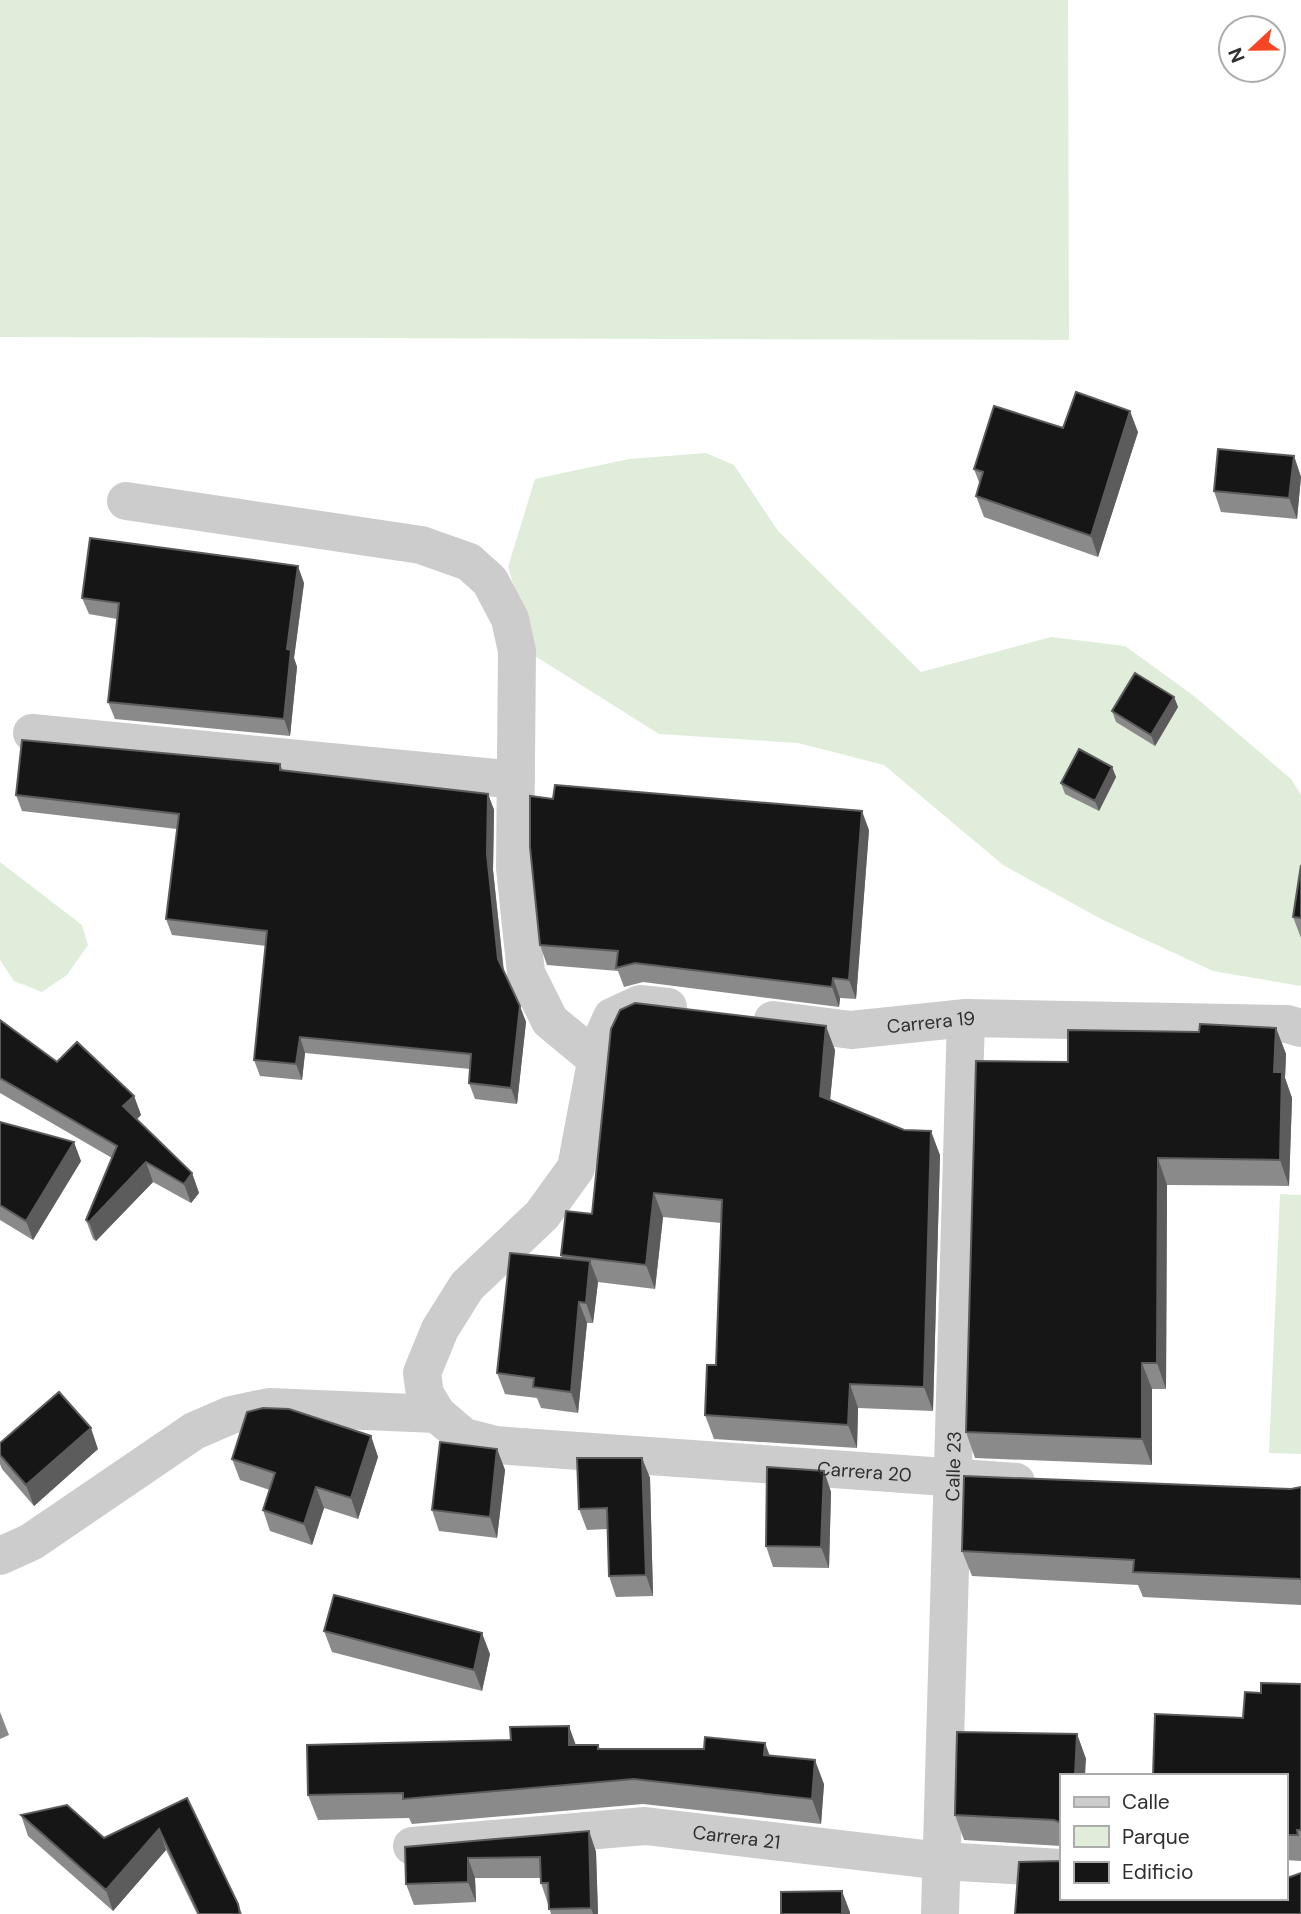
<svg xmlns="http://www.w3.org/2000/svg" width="1301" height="1914" viewBox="0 0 1301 1914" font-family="'DM Sans',sans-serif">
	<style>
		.green { fill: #e0eddb }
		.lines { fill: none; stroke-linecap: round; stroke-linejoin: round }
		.minor { stroke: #ccc; stroke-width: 38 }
		.wall { fill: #8a8a8a }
		.shaded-wall { fill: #5c5c5c }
		.building { fill: #161616; stroke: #5c5c5c; stroke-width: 2 }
		.labels { text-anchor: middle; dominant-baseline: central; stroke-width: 7; stroke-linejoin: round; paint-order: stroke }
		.street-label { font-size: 19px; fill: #2f2f2f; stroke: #fff }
	</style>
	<rect width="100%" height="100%" fill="#fff"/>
	<!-- green -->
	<path class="green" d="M0,0H1068L1069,340L0,337Z
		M706,453L734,465L778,531L921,672L1051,637L1125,646L1194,696L1291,779L1301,795V986L1213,971L1103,920L1003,865L884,765L798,743L659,734L535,656L508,567L535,479L629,459Z
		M0,862L82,925L88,945L67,975L42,992L14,981L0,960Z
		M1280,1194L1301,1195V1454L1269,1453Z"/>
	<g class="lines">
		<!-- minor -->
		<g class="minor">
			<path d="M126,501L421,545L469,562L490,581L510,619L517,651L515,868L526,973L550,1021L597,1060"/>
			<path d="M32,733L516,780"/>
			<path id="s1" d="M668,1007L640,1004L612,1017L599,1046L576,1168L542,1215L467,1286L440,1329L422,1373L425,1394L437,1414L464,1437L495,1445L1016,1482"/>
			<path id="s2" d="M773,1020L851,1030L966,1018L1287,1024L1301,1028"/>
			<path d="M0,1556L31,1542L194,1431L231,1415L269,1407L437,1414"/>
			<path id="s3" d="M412,1846L645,1826L942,1861L1061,1868"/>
			<path id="s4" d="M940,1914L966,1018"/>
		</g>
	</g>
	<!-- wall -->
	<path class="wall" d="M1063,428L1138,432L1098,557L984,517L976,496L980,485L974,469Z
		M1294,456L1301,477L1297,519L1221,512L1214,491Z
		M304,583L294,658L297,667L290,736L115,719L108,702L117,619L89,614L82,598Z
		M1174,697L1178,707L1155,746L1116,722L1112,711Z
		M280,764L283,771L488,794L494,810L493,870L504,971L526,1022L517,1104L475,1099L469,1083L470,1069L305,1053L302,1080L260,1076L254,1060L266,946L172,935L166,919L177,829L22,811L16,795Z
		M1112,767L1116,777L1099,811L1065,794L1061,783Z
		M869,830L856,999L840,998L839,1007L643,982L624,987L618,971L547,965L540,945Z
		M1301,865V938L1293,917Z
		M0,1020L57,1062L134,1096L141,1115L137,1119L192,1173L199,1193L191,1203L153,1182L96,1241L93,1239L86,1220L112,1158L0,1093Z
		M1276,1028L1286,1054L1285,1078L1292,1098L1289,1186L1167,1185L1166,1389H1152V1465L975,1458L966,1432L1068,1062L1199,1032Z
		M835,1050L830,1100L940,1155L933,1411L858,1408L857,1448L714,1439L705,1415L716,1365L721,1223L663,1217L655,1289L598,1282L593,1323H587L578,1413L541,1408L537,1398L505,1394L497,1373L562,1258L561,1255L592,1214Z
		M0,1122L81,1161L33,1240L0,1220Z
		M371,1436L378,1457L358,1519L324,1508L312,1545L270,1531L263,1510L270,1490L240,1480L232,1459Z
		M0,1443L98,1449L34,1506L2,1469L0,1464Z
		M497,1449L505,1470L497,1538L439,1531L432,1510Z
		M642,1458L650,1478L653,1596L616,1597L609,1576L607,1529L587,1530L579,1509Z
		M824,1471L831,1492L829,1568L773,1567L766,1546Z
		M1301,1487V1605L1143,1597L1138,1585L972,1576L962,1551Z
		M324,1631L490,1654L482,1691L332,1652Z
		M1301,1684V1861L1285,1860V1776L1243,1718L1261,1693Z
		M0,1712L9,1735L0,1739Z
		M1077,1734L1086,1759L1061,1776V1846L964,1840L955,1815Z
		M576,1745H598L600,1749L770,1755L824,1784L821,1824L643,1804L412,1824L409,1818L318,1820L308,1795Z
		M187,1798L238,1904L242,1914H197L166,1850L113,1911L28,1836L21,1815L104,1838Z
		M589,1831L596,1852L598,1914H551L548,1904L541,1883V1878H475L476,1902L414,1905L406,1884L405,1847Z"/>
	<!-- shaded-wall -->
	<path class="shaded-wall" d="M1130,411L1138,432L1098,557L1091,536Z
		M1294,456L1301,477L1297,519L1289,498Z
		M298,566L304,583L294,658L297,667L290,736L284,719L287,649Z
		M1174,697L1178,707L1155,746L1151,735Z
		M1112,767L1116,777L1099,811L1095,801Z
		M488,794L494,810L493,870L504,975L498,959L487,854Z
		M862,811L869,830L856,999L849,980Z
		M833,978L840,998L839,1007L832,987Z
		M520,1006L526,1022L517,1104L511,1088Z
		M826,1026L835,1050L828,1120L820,1096Z
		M1276,1028L1286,1054L1285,1078L1292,1098L1289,1186L1280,1160L1274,1072Z
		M300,1037L305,1053L302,1080L296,1064Z
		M134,1096L141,1115L130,1126L123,1106Z
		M931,1131L940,1155L933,1411L924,1387Z
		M74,1142L81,1161L33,1240L26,1221Z
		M1158,1158L1167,1185L1166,1389L1157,1363Z
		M146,1162L153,1182L96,1241L89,1222Z
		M192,1173L199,1193L191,1203L184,1184Z
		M654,1193L663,1217L655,1289L646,1265Z
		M590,1261L598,1282L593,1323L586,1303Z
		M579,1302L587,1323L578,1413L571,1392Z
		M1142,1363L1152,1389V1465L1142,1439Z
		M850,1384L858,1408L857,1448L848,1425Z
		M91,1428L98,1449L34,1506L26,1485Z
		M371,1436L378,1457L358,1519L351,1498Z
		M497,1449L505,1470L497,1538L490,1517Z
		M642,1458L650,1478L653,1596L646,1575Z
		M824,1471L831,1492L829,1568L821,1547Z
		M316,1487L324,1508L312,1545L304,1524Z
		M482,1633L490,1654L482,1691L474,1670Z
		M569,1726L578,1751L569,1745Z
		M1077,1734L1086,1759L1085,1776H1075Z
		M765,1743L774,1767L764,1755Z
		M815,1760L824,1784L821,1824L812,1799Z
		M159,1829L166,1850L113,1911L106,1890Z
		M589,1831L596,1852L598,1914H593L591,1908Z
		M468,1858L475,1878L476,1902L468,1882Z
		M842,1891L850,1912V1914H842Z"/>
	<!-- building -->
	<path class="building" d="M1076,392L1130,411L1091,536L976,496L983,472L974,469L994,406L1063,428Z
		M1218,449L1294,456L1289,498L1214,491Z
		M90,538L298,566L287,649L291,650L284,719L108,702L119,603L82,598Z
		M1135,673L1174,697L1151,735L1112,711Z
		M22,740L280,764V770L488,794L487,854L498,959L520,1006L511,1088L469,1083L471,1054L300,1037L296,1064L254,1060L267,931L166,919L179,814L16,795Z
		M1079,749L1112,767L1095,801L1061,783Z
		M555,785L862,811L849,980L833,978L832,987L635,963L616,968L618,951L540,945L530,847V796L553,799Z
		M1301,865V918L1293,917Z
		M635,1003L826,1026L820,1096L904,1130L931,1131L924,1387L850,1384L848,1425L705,1415L707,1365H716L722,1200L654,1193L646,1265L561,1255L566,1211L592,1214L611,1029L620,1010Z
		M0,1020L57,1062L77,1042L134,1096L123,1106L192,1173L184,1184L146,1162L89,1222L86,1220L117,1146L0,1078Z
		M1200,1024L1276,1028L1274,1072H1282L1280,1160L1158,1158L1157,1363H1142V1439L966,1432L976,1061L1068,1062V1030L1199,1032Z
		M0,1122L74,1142L26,1221L0,1205Z
		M510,1253L590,1261L586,1303L579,1302L571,1392L533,1387L534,1378L497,1373Z
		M59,1392L91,1428L26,1485L0,1455V1443Z
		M263,1408L289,1409L371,1436L351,1498L316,1487L304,1524L263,1510L275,1473L232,1459L247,1412Z
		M440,1442L497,1449L490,1517L432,1510Z
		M577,1458H642L646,1575L609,1576L607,1508L579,1509Z
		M767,1467L824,1471L821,1547L766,1546Z
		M964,1476L1291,1489L1301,1487V1579L1133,1572L1134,1560L962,1551Z
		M334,1595L482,1633L474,1670L324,1631Z
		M1261,1683L1301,1684V1830H1297L1298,1835H1285V1776H1153L1155,1714L1243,1718L1245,1692L1261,1693Z
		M569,1726V1745H598V1749H704L705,1737L765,1743L764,1755L815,1760L812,1799L634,1779L403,1799V1793L308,1795L307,1745L511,1740L510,1727Z
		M957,1732L1077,1734L1075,1776H1061V1823L1054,1820L955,1815Z
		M187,1798L238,1904L240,1914H199L159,1829L106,1890L21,1815L67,1805L104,1838Z
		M589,1831L591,1908L549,1909L548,1883H541L540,1857L468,1858V1882L406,1884L405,1847Z
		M1061,1861V1898H1285V1876L1290,1877L1301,1873V1914H1015L1019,1862Z
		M842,1891V1914H781V1892Z"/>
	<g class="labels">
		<!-- street labels -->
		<g class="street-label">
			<text stroke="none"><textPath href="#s2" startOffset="159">Carrera 19</textPath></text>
			<text stroke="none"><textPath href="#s4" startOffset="448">Calle 23</textPath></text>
			<text stroke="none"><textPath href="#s1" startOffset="957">Carrera 20</textPath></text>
			<text stroke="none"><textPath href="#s3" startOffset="326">Carrera 21</textPath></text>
		</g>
	</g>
	<!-- legend -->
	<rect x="1060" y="1774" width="228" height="126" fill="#ffffff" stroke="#acacac" stroke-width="2"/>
	<rect x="1074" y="1797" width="35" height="10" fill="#cccccc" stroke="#acacac" stroke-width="2"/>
	<text x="1122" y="1809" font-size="21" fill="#2f2f2f">Calle</text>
	<rect x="1074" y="1826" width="35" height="21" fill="#e0eddb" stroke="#acacac" stroke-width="2"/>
	<text x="1122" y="1844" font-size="21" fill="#2f2f2f">Parque</text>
	<rect x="1074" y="1862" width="35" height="21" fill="#161616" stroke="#acacac" stroke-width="2"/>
	<text x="1122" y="1879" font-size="21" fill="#2f2f2f">Edificio</text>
	<!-- north arrow -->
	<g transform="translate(1252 49) rotate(248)"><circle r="33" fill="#ffffff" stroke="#acacac" stroke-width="2"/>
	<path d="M0-5L12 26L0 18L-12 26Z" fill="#f54522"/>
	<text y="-10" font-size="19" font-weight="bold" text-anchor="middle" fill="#2f2f2f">N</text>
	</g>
</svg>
